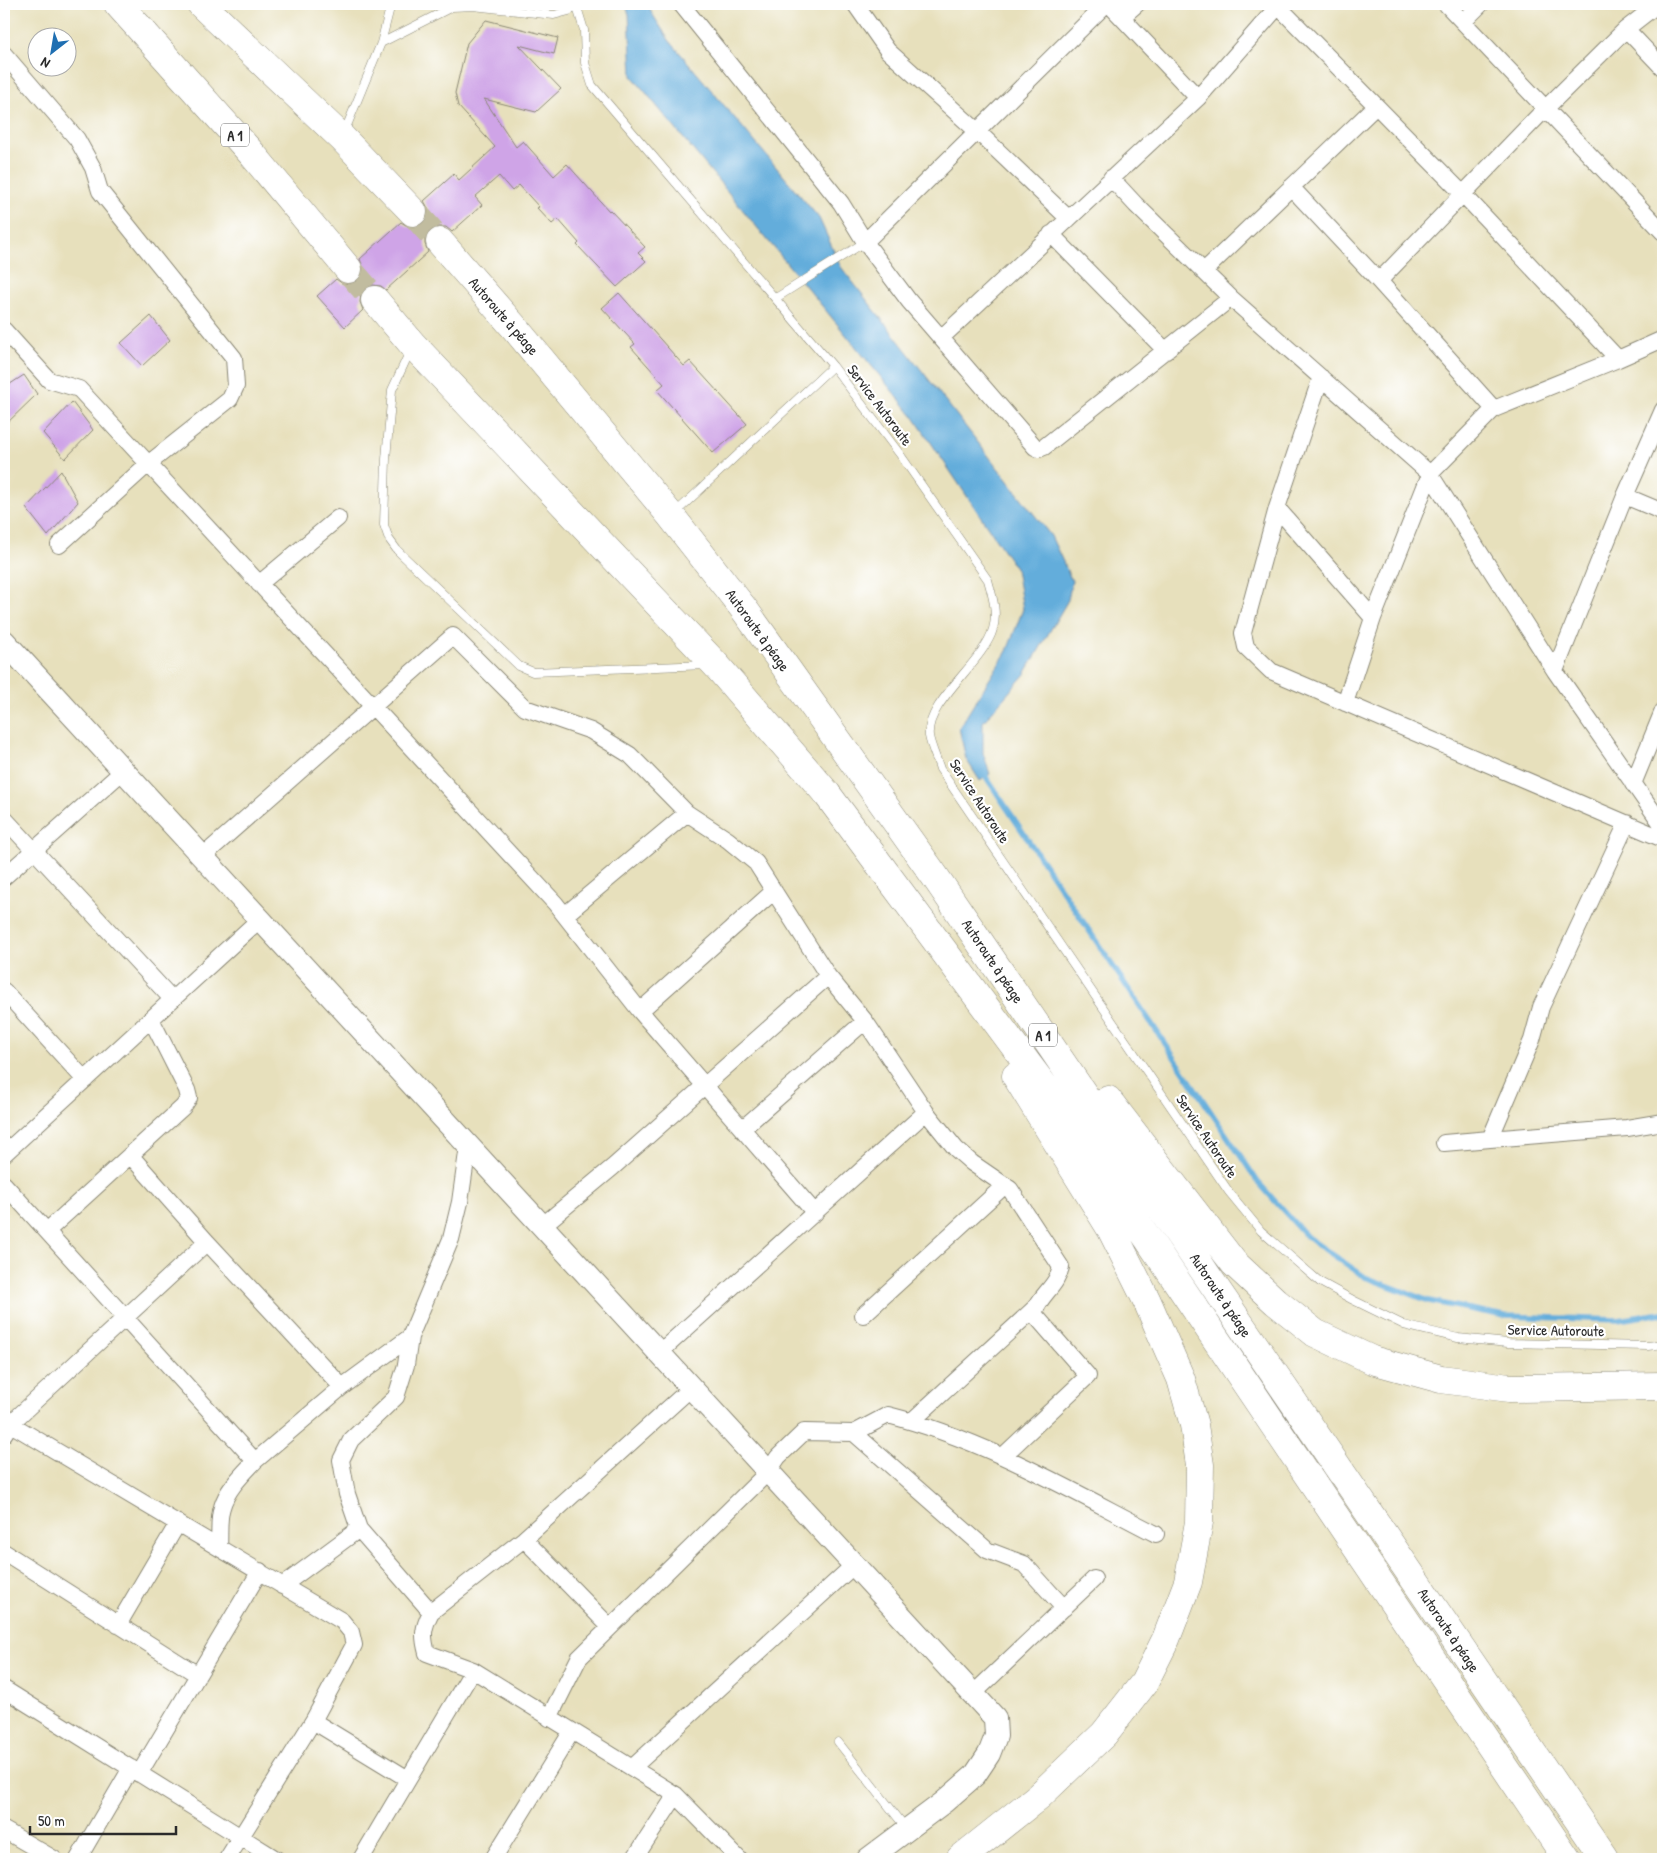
<svg xmlns="http://www.w3.org/2000/svg" width="1667" height="1863" viewBox="0 0 1667 1863" font-family="'Patrick Hand',sans-serif">
	<style>
		.water { fill: #64addb; stroke: #486c83 }
		.lines { fill: none; stroke-linecap: round; stroke-linejoin: round }
		.stream { stroke: #64addb; stroke-width: 5.5 }
		.building { fill: #cfa4e7 }
		.highway-tunnel { stroke: #c1bc9f; stroke-width: 28; stroke-dasharray: 28 14; stroke-linecap: butt }
		.lane-casing { stroke: #898674; stroke-width: 9 }
		.street-casing { stroke: #898674; stroke-width: 18 }
		.secondary-casing { stroke: #898674; stroke-width: 24 }
		.highway-casing { stroke: #898674; stroke-width: 29 }
		.lane { stroke: #fff; stroke-width: 8 }
		.street { stroke: #fff; stroke-width: 16 }
		.secondary { stroke: #fff; stroke-width: 22 }
		.highway { stroke: #fff; stroke-width: 28 }
		.labels { text-anchor: middle; dominant-baseline: central; stroke-width: 4.5; stroke-linejoin: round; paint-order: stroke }
		.shield { fill: #fff; stroke: #6b6b6b; stroke-width: 1 }
		.shield-label { font-size: 14px; font-weight: bold; fill: #2b2b2b }
		.street-label { font-size: 15px; fill: #2b2b2b; stroke: #fff }
	</style>
	<rect width="100%" height="100%" fill="#fff"/>
	<filter id="ink" filterUnits="userSpaceOnUse"><feTurbulence type="fractalNoise" baseFrequency=".02" numOctaves="2"/><feDisplacementMap in="SourceGraphic" scale="10" xChannelSelector="R" yChannelSelector="G"/><feConvolveMatrix kernelMatrix="1 2 1 2 8 2 1 2 1" color-interpolation-filters="sRGB"/></filter>
	<filter id="wash" filterUnits="userSpaceOnUse"><feTurbulence type="fractalNoise" baseFrequency=".0096" numOctaves="4" result="noise"/><feDisplacementMap in="SourceGraphic" scale="20" xChannelSelector="R" yChannelSelector="G"/><feGaussianBlur stdDeviation="1.12" result="paint"/><feColorMatrix in="noise" values="0 0 0 0 0 0 0 0 0 0 0 0 0 0 0 0 0 1.4 0 .05"/><feComposite in="paint" operator="in"/></filter>
	<g filter="url(#wash)">
		<rect width="100%" height="100%" fill="#e7e0bc"/>
		<!-- water -->
		<path class="water" d="M625,4H649L651,12L669,40L819,218L841,267L1051,536L1072,581L1068,600L1025,674L983,722V753L990,774L980,781L966,759L959,728L1007,651L1023,609L1016,569L913,416L632,76L629,14Z"/>
		<g class="lines">
			<!-- stream -->
			<path class="stream" d="M986,777L1258,1182L1307,1237L1365,1277L1429,1301L1505,1316L1618,1320L1663,1313"/>
		</g>
		<g id="blocks">
			<!-- building -->
			<path class="building" d="M486,20L558,38L554,54L519,45L561,89L536,112L484,99L516,147L523,141L554,176L567,164L609,211L610,210L645,247L638,253L646,261L617,287L577,245L579,243L558,219L552,224L537,208L539,207L519,185L512,191L499,176L475,197L482,205L452,232L446,227H438L429,231L425,236V244L428,252L386,290L381,286L373,285L365,288L361,294L360,302L363,310L345,327L317,296L336,279L343,284H350L358,281L363,274V267L360,259L401,222L409,227H417L423,224L428,216V208L424,201L454,174L459,180L495,147L458,106L455,93L467,43Z
				M619,293L684,366L690,361L747,424L713,453L657,390L664,384L631,347L635,344L602,308Z
				M151,316L170,340L142,366L121,343Z
				M24,375L37,394L4,426V388Z
				M72,402L93,430L65,459L43,433Z
				M61,471L78,502L48,536L26,508Z"/>
		</g>
	</g>
	<g filter="url(#ink)">
		<use href="#blocks" fill-opacity="0" stroke="#898674" stroke-width="1"/>
		<g class="lines">
			<!-- highway-tunnel -->
			<path class="highway-tunnel" d="M413,212L440,242
				M348,269L375,300"/>
			<!-- lane casing -->
			<g class="lane-casing">
				<path id="lane" d="M576,4L584,30L585,63L592,85L833,366L899,453L988,580C992,595 998,612 993,629C984,662 925,703 929,736C931,747 937,759 940,769L1229,1192L1261,1231L1320,1282L1353,1300L1404,1325L1458,1338L1508,1343L1648,1346L1663,1344
					M381,43L452,7L473,6L554,15L569,11L576,4
					M344,133L381,43L391,4
					M776,298L865,242
					M411,349L392,390L386,459L384,525L389,539L397,550L519,666L533,672L706,665
					M675,513L833,366
					M838,1742L906,1828"/>
			</g>
			<!-- street casing -->
			<g class="street-casing">
				<path id="street" d="M681,4L841,203L865,242L909,301L1035,447L1039,449L1044,447L1231,298
					M855,4L888,51L977,131L1068,218
					M1109,4L1198,98
					M1276,4L1463,194L1618,359
					M1446,4L1663,232
					M1122,17L1137,4
					M1464,21L1481,4
					M1626,29L1663,68
					M4,54L77,139L93,168L100,191L234,358L236,386L230,399L148,464L59,545
					M1111,178L1136,205L1231,298L1430,474L1555,671L1663,826
					M1291,187L1379,281L1494,409
					M1051,234L1166,351
					M865,242L1106,4
					M1204,271L1376,106
					M1379,281L1546,108L1626,29L1658,4
					M4,330L49,380L79,389L555,903L640,1011L815,1213
					M941,338L1198,98L1280,4
					M1321,377L1277,508L1243,633L1246,647L1271,671L1663,839
					M1625,496L1663,512
					M1277,508L1373,618
					M259,584L338,518
					M1555,671L1625,496L1663,410
					M1345,703L1373,618L1430,474L1494,409L1618,359L1663,339
					M1633,784L1663,711
					M4,818L172,999
					M1627,823L1541,1007L1532,1040L1490,1139L1627,1128L1663,1122
					M202,857L453,636L525,708L591,731L630,755L687,813L728,840L756,863L828,976L865,1021L926,1112L956,1149L972,1163L1010,1189L1061,1267C1057,1287 1038,1296 1034,1314L1088,1376L1003,1456
					M4,877L123,771
					M565,915L687,813
					M4,991L85,1080
					M640,1011L774,891
					M742,1129L865,1021
					M1444,1143L1490,1139
					M4,1154L260,919
					M130,1155L207,1242L342,1387
					M4,1184L255,1461
					M542,1226L613,1167L828,976
					M47,1231L183,1107L189,1098L187,1090L151,1019
					M863,1315L1005,1185
					M659,1353L926,1112
					M691,1388L524,1539L431,1612C423,1628 422,1635 427,1653L473,1670L676,1795L739,1859
					M4,1420L342,1621L351,1632L354,1645L313,1721L227,1859
					M912,1421L1036,1307
					M854,1433L888,1415C983,1439 1070,1490 1156,1534
					M4,1434L10,1424L207,1242
					M524,1539L610,1627
					M219,1547C220,1535 218,1519 222,1507C227,1489 243,1474 255,1461L342,1387L410,1337
					M4,1552L198,1675
					M282,1586L359,1529
					M431,1612L359,1529L347,1494L341,1460L351,1440L396,1397L406,1365L410,1337L451,1239L460,1202L468,1146
					M118,1625L178,1523
					M4,1689L276,1859
					M973,1694L1094,1579
					M549,1718L579,1658L768,1472L778,1457L804,1432L854,1433L987,1550L1024,1564L1064,1608
					M313,1721L408,1779
					M632,1768L854,1565
					M139,1774L260,1571
					M4,1830L54,1859
					M78,1859L131,1768
					M361,1859L473,1670
					M493,1859L572,1731
					M634,1859L676,1795"/>
			</g>
			<!-- secondary casing -->
			<g class="secondary-casing">
				<path id="secondary" d="M4,641L995,1718L996,1736L989,1754L975,1775L944,1802L868,1859"/>
			</g>
			<!-- highway casing -->
			<g class="highway-casing">
				<path id="highway" d="M118,4L253,155L348,269
					M201,4L342,138L413,212
					M440,242L514,327L671,516L744,609L934,875L1605,1859
					M375,300L413,345L716,665L827,794L1053,1098L1567,1859
					M1108,1100L1234,1263L1276,1302L1315,1333L1372,1360L1441,1379L1509,1388L1663,1386
					M960,1859L1039,1796L1104,1734L1144,1683L1166,1639L1188,1582L1199,1522L1200,1465L1194,1425L1181,1379L1147,1301L1111,1229L1016,1076"/>
			</g>
			<!-- lane -->
			<use href="#lane" class="lane"/>
			<!-- street -->
			<use href="#street" class="street"/>
			<!-- secondary -->
			<use href="#secondary" class="secondary"/>
			<!-- highway -->
			<use href="#highway" class="highway"/>
		</g>
	</g>
	<g class="labels">
		<!-- shield labels -->
		<g class="shield">
			<rect x="221" y="123.5" width="28" height="23" rx="4"/>
			<rect x="1029" y="1023.5" width="28" height="23" rx="4"/>
		</g>
		<g class="shield-label">
			<text x="235" y="135">A 1</text>
			<text x="1043" y="1035">A 1</text>
		</g>
		<!-- street labels -->
		<g class="street-label">
			<text transform="translate(504 316) rotate(49)">Autoroute à péage</text>
			<text transform="translate(880 405) rotate(53)">Service Autoroute</text>
			<text transform="translate(758 630) rotate(54)">Autoroute à péage</text>
			<text transform="translate(980 801) rotate(57)">Service Autoroute</text>
			<text transform="translate(993 961) rotate(56)">Autoroute à péage</text>
			<text transform="translate(1207 1136) rotate(56)">Service Autoroute</text>
			<text transform="translate(1221 1295) rotate(56)">Autoroute à péage</text>
			<text transform="translate(1556 1330) rotate(1)">Service Autoroute</text>
			<text transform="translate(1449 1630) rotate(56)">Autoroute à péage</text>
		</g>
	</g>
	<!-- margin -->
	<rect width="1667" height="1863" fill="none" stroke="#fff" stroke-width="20"/>
	<!-- north arrow -->
	<g transform="translate(52 52) rotate(211)"><circle r="24" fill="#ffffff" stroke="#aaaaaa"/>
	<path d="M0-4L9 19L0 12L-9 19Z" fill="#1f6fb2"/>
	<text y="-8" font-size="14" font-weight="bold" text-anchor="middle" fill="#2b2b2b">N</text>
	</g>
	<!-- scale -->
	<path d="M30 1826v8h146v-8" fill="none" stroke="#2b2b2b" stroke-width="2.5"/>
	<text x="38" y="1826" font-size="15" fill="#2b2b2b" stroke="#ffffff" stroke-width="4" paint-order="stroke">50 m</text>
</svg>
